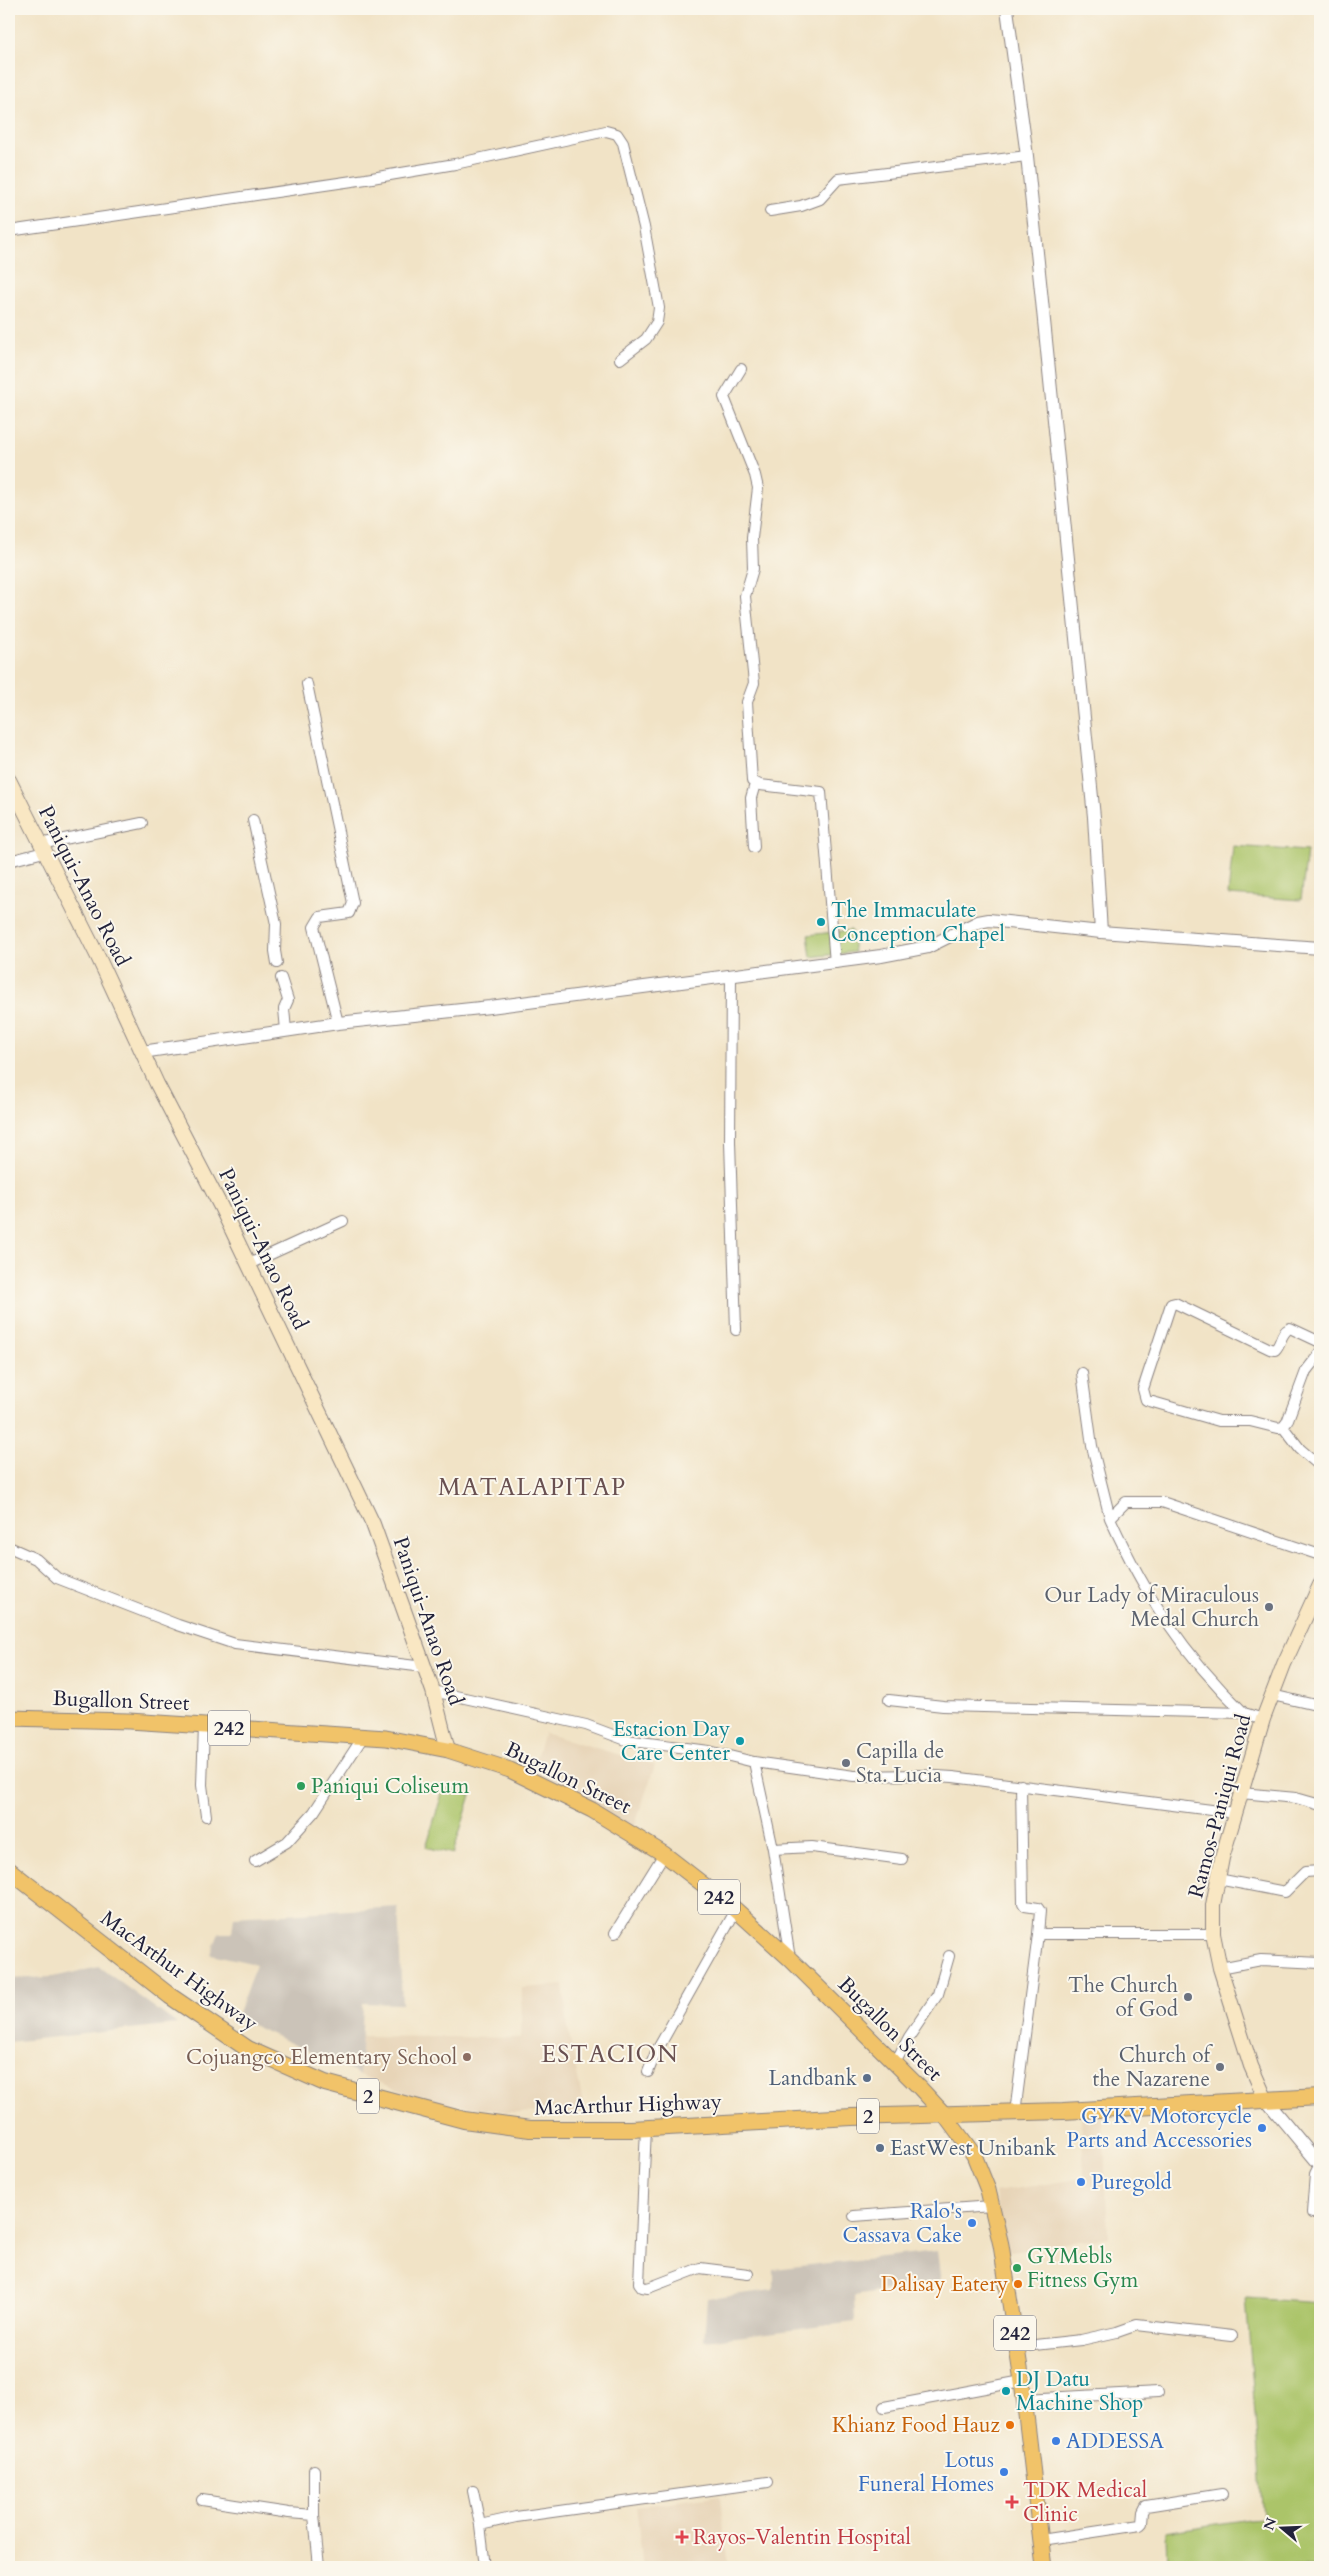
<svg xmlns="http://www.w3.org/2000/svg" width="1329" height="2576" viewBox="0 0 1329 2576" font-family="Cardo,serif">
	<style>
		.built { fill: #e7d4b7 }
		.industrial { fill: #cbc3b8 }
		.green { fill: #abc469; stroke: #667352 }
		.lines { fill: none; stroke-linecap: round; stroke-linejoin: round }
		.minor-casing { stroke: #8a8280; stroke-width: 12 }
		.tertiary-casing { stroke: #8a8280; stroke-width: 14 }
		.secondary-casing { stroke: #8a8280; stroke-width: 16 }
		.primary-casing { stroke: #8a8280; stroke-width: 17 }
		.trunk-casing { stroke: #8a8280; stroke-width: 18 }
		.minor { stroke: #fff; stroke-width: 10 }
		.tertiary { stroke: #fff; stroke-width: 12 }
		.secondary { stroke: #f9e7c3; stroke-width: 14 }
		.primary { stroke: #f1c369; stroke-width: 15 }
		.trunk { stroke: #f1c369; stroke-width: 16 }
		.culture-dot { fill: #0f9aa8; stroke: #fbf7ec; stroke-width: 2 }
		.worship-dot { fill: #6b7280; stroke: #fbf7ec; stroke-width: 2 }
		.leisure-dot { fill: #2e9e5b; stroke: #fbf7ec; stroke-width: 2 }
		.education-dot { fill: #8d6e63; stroke: #fbf7ec; stroke-width: 2 }
		.service-dot { fill: #5c6f8a; stroke: #fbf7ec; stroke-width: 2 }
		.shop-dot { fill: #3f7fe0; stroke: #fbf7ec; stroke-width: 2 }
		.food-dot { fill: #e8710a; stroke: #fbf7ec; stroke-width: 2 }
		.health-dot { fill: #e0444e; stroke: #fbf7ec; stroke-width: 2 }
		.labels { text-anchor: middle; dominant-baseline: central; stroke-width: 4; stroke-linejoin: round; paint-order: stroke }
		.shield { fill: #fbf7ec; stroke: #636270; stroke-width: 1 }
		.shield-label { font-size: 20px; font-weight: bold; fill: #22223b }
		.street-label { font-size: 21px; fill: #22223b; stroke: #fbf7ec }
		.culture-label { font-size: 21px; fill: #0d838f; stroke: #fbf7ec; text-anchor: start }
		.worship-label { font-size: 21px; fill: #5b616d; stroke: #fbf7ec; text-anchor: end }
		.leisure-label { font-size: 21px; fill: #27864d; stroke: #fbf7ec; text-anchor: start }
		.education-label { font-size: 21px; fill: #785e54; stroke: #fbf7ec; text-anchor: end }
		.service-label { font-size: 21px; fill: #4e5e75; stroke: #fbf7ec; text-anchor: end }
		.shop-label { font-size: 21px; fill: #366cbe; stroke: #fbf7ec; text-anchor: end }
		.food-label { font-size: 21px; fill: #c56008; stroke: #fbf7ec; text-anchor: end }
		.health-label { font-size: 21px; fill: #be3a42; stroke: #fbf7ec; text-anchor: start }
		.quarter-label { font-size: 24px; letter-spacing: 1px; fill: #695051; stroke: #fbf7ec }
	</style>
	<rect width="100%" height="100%" fill="#fbf7ec"/>
	<filter id="ink" filterUnits="userSpaceOnUse"><feTurbulence type="fractalNoise" baseFrequency=".02" numOctaves="2"/><feDisplacementMap in="SourceGraphic" scale="10" xChannelSelector="R" yChannelSelector="G"/><feConvolveMatrix kernelMatrix="1 2 1 2 8 2 1 2 1" color-interpolation-filters="sRGB"/></filter>
	<filter id="wash" filterUnits="userSpaceOnUse"><feTurbulence type="fractalNoise" baseFrequency=".0096" numOctaves="4" result="noise"/><feDisplacementMap in="SourceGraphic" scale="20" xChannelSelector="R" yChannelSelector="G"/><feGaussianBlur stdDeviation="1.12" result="paint"/><feColorMatrix in="noise" values="0 0 0 0 0 0 0 0 0 0 0 0 0 0 0 0 0 1.4 0 .05"/><feComposite in="paint" operator="in"/></filter>
	<g filter="url(#wash)">
		<rect width="100%" height="100%" fill="#f1e3c6"/>
		<!-- built -->
		<path class="built" d="M544,1733L655,1765L634,1828L530,1775Z
			M563,1985L568,2028L585,2114L508,2112L449,2104L406,2093L360,2075L361,2036L521,2038L522,1988Z
			M1103,2117L1108,2237L1005,2252L995,2192L1084,2178L1081,2118Z
			M720,2495L728,2567H643L636,2507Z"/>
		<!-- industrial -->
		<path class="industrial" d="M398,1907L402,2004L363,2003L360,2075L236,2018L256,1964L211,1954L219,1933H232L234,1917Z
			M99,1967L177,2024L9,2042V1979L53,1977Z
			M937,2251L941,2282L854,2296L855,2322L704,2341L707,2298L773,2290V2269Z"/>
		<!-- green -->
		<path class="green" d="M1233,846L1307,851L1301,900L1228,895Z
			M851,930L854,952L811,957L808,935Z
			M444,1787L471,1795L453,1854L426,1847Z
			M1246,2298L1320,2303V2567H1167L1166,2532L1248,2519L1263,2518Z"/>
	</g>
	<g filter="url(#ink)">
		<g class="lines">
			<!-- minor casing -->
			<g class="minor-casing">
				<path id="minor" d="M770,211L801,206L820,199L838,179L1027,156
					M9,231L366,179L455,164L606,131L617,134L623,143L644,227L659,308L657,322L646,339L620,359
					M741,369L724,397L755,475L758,488L752,538L753,569L745,596L754,683L747,702L752,781L760,785L821,792L835,963
					M307,684L353,903L349,913L320,917L314,927L338,1023
					M253,820L276,924L275,951L277,963
					M40,844L142,823
					M754,847L751,798L755,784
					M9,861L44,852
					M731,977L730,1142L736,1330
					M281,978L288,1000L284,1009L286,1030
					M249,1264L343,1221
					M1320,1342L1290,1328C1280,1333 1282,1343 1275,1350L1270,1349L1175,1303L1171,1304L1143,1389L1146,1400L1219,1421H1250L1278,1428L1283,1427L1287,1422L1306,1371L1320,1353
					M1082,1373L1092,1446L1110,1518
					M1283,1427L1300,1449L1320,1466
					M9,1547L36,1559L57,1578L178,1625L235,1644L424,1667
					M433,1691L586,1725L626,1740L709,1751L754,1762L854,1776L920,1775L953,1777L1235,1813
					M1272,1695L1320,1706
					M889,1700L943,1706L1244,1713L1263,1719
					M1244,1713C1183,1654 1145,1595 1110,1518L1126,1502H1162L1320,1555
					M204,1726L202,1785L206,1816
					M754,1762L773,1849L790,1959
					M1021,1785L1023,1903L1025,1906L1038,1908L1040,1911L1038,1934H1213
					M1241,1793L1296,1798L1317,1804
					M773,1849L812,1847L902,1859
					M255,1861L287,1842L314,1812L363,1737
					M1218,1879L1285,1892L1305,1872L1320,1871
					M615,1933L664,1854
					M1220,1968L1261,1960L1320,1963
					M895,2063L909,2037L938,1994L949,1956
					M648,2072L656,2052L736,1910
					M1015,2113L1038,1934
					M646,2128L639,2283L642,2287L648,2288L700,2268L748,2274
					M1312,2213L1315,2174L1320,2164
					M854,2216L992,2206
					M1017,2347L1081,2340L1117,2332L1137,2325L1232,2336
					M1024,2399L1158,2392
					M884,2407L1022,2381
					M314,2470V2515L319,2567
					M473,2491L480,2525
					M202,2500L289,2513L314,2515
					M1041,2540L1140,2525L1142,2523L1143,2512L1146,2506L1222,2494
					M485,2567L480,2525L516,2517L768,2482"/>
			</g>
			<!-- tertiary casing -->
			<g class="tertiary-casing">
				<path id="tertiary" d="M1007,9L1027,156L1041,291L1094,817L1101,932
					M142,1052L338,1023L490,1007L881,956L928,947L978,922L989,920L1101,932L1320,948
					M1266,2100L1320,2165"/>
			</g>
			<!-- secondary casing -->
			<g class="secondary-casing">
				<path id="secondary" d="M9,780L99,959L157,1084L221,1207L373,1524L433,1691L448,1750
					M1266,2100L1251,2066L1220,1968L1213,1934V1905L1222,1858L1263,1719L1284,1664L1320,1585"/>
			</g>
			<!-- primary casing -->
			<g class="primary-casing">
				<path id="primary" d="M9,1718L129,1721L386,1738L448,1750L510,1770L592,1810L664,1854L736,1910L790,1959L920,2088L943,2113L974,2155L988,2190L1001,2245L1022,2381L1044,2567"/>
			</g>
			<!-- trunk casing -->
			<g class="trunk-casing">
				<path id="trunk" d="M9,1870L170,1996L248,2049L325,2083L464,2120L530,2129H631L852,2117L1063,2111L1320,2097"/>
			</g>
			<!-- minor -->
			<use href="#minor" class="minor"/>
			<!-- tertiary -->
			<use href="#tertiary" class="tertiary"/>
			<!-- secondary -->
			<use href="#secondary" class="secondary"/>
			<!-- primary -->
			<use href="#primary" class="primary"/>
			<!-- trunk -->
			<use href="#trunk" class="trunk"/>
		</g>
	</g>
	<!-- markers -->
	<g class="culture-dot">
		<circle cx="821" cy="922" r="5"/>
		<circle cx="740" cy="1741" r="5"/>
		<circle cx="1006" cy="2391" r="5"/>
	</g>
	<g class="worship-dot">
		<circle cx="1269" cy="1607" r="5"/>
		<circle cx="846" cy="1763" r="5"/>
		<circle cx="1188" cy="1997" r="5"/>
		<circle cx="1220" cy="2067" r="5"/>
	</g>
	<g class="leisure-dot">
		<circle cx="301" cy="1786" r="5"/>
		<circle cx="1017" cy="2268" r="5"/>
	</g>
	<circle class="education-dot" cx="467" cy="2057" r="5"/>
	<g class="service-dot">
		<circle cx="867" cy="2078" r="5"/>
		<circle cx="880" cy="2148" r="5"/>
	</g>
	<g class="shop-dot">
		<circle cx="1262" cy="2128" r="5"/>
		<circle cx="1081" cy="2182" r="5"/>
		<circle cx="972" cy="2223" r="5"/>
		<circle cx="1056" cy="2441" r="5"/>
		<circle cx="1004" cy="2472" r="5"/>
	</g>
	<g class="food-dot">
		<circle cx="1018" cy="2284" r="5"/>
		<circle cx="1010" cy="2425" r="5"/>
	</g>
	<g class="health-dot">
		<path d="M1009.5 2494.5h5v5h5v5h-5v5h-5v-5h-5v-5h5z"/>
		<path d="M679.5 2529.5h5v5h5v5h-5v5h-5v-5h-5v-5h5z"/>
	</g>
	<g class="labels">
		<!-- shield labels -->
		<g class="shield">
			<rect x="208" y="1710.5" width="42" height="35" rx="4"/>
			<rect x="698" y="1879.5" width="42" height="35" rx="4"/>
			<rect x="357" y="2078.5" width="22" height="35" rx="4"/>
			<rect x="857" y="2098.5" width="22" height="35" rx="4"/>
			<rect x="994" y="2315.5" width="42" height="35" rx="4"/>
		</g>
		<g class="shield-label">
			<text x="229" y="1728">242</text>
			<text x="719" y="1897">242</text>
			<text x="368" y="2096">2</text>
			<text x="868" y="2116">2</text>
			<text x="1015" y="2333">242</text>
		</g>
		<!-- street labels -->
		<g class="street-label">
			<text transform="translate(84 886) rotate(63)">Paniqui-Anao Road</text>
			<text transform="translate(263 1249) rotate(64)">Paniqui-Anao Road</text>
			<text transform="translate(428 1621) rotate(71)">Paniqui-Anao Road</text>
			<text transform="translate(121 1701) rotate(2)">Bugallon Street</text>
			<text transform="translate(568 1778) rotate(26)">Bugallon Street</text>
			<text transform="translate(1220 1806) rotate(-75)">Ramos-Paniqui Road</text>
			<text transform="translate(179 1971) rotate(36)">MacArthur Highway</text>
			<text transform="translate(890 2029) rotate(45)">Bugallon Street</text>
			<text transform="translate(628 2105) rotate(-2)">MacArthur Highway</text>
		</g>
		<!-- culture labels -->
		<g class="culture-label">
			<text x="831" y="910">The Immaculate<tspan x="831" dy="24">Conception Chapel</tspan></text>
			<text x="730" y="1729" text-anchor="end">Estacion Day<tspan x="730" dy="24">Care Center</tspan></text>
			<text x="1016" y="2379">DJ Datu<tspan x="1016" dy="24">Machine Shop</tspan></text>
		</g>
		<!-- worship labels -->
		<g class="worship-label">
			<text x="1259" y="1595">Our Lady of Miraculous<tspan x="1259" dy="24">Medal Church</tspan></text>
			<text x="856" y="1751" text-anchor="start">Capilla de<tspan x="856" dy="24">Sta. Lucia</tspan></text>
			<text x="1178" y="1985">The Church<tspan x="1178" dy="24">of God</tspan></text>
			<text x="1210" y="2055">Church of<tspan x="1210" dy="24">the Nazarene</tspan></text>
		</g>
		<!-- leisure labels -->
		<g class="leisure-label">
			<text x="311" y="1786">Paniqui Coliseum</text>
			<text x="1027" y="2256">GYMebls<tspan x="1027" dy="24">Fitness Gym</tspan></text>
		</g>
		<!-- education labels -->
		<g class="education-label">
			<text x="457" y="2057">Cojuangco Elementary School</text>
		</g>
		<!-- service labels -->
		<g class="service-label">
			<text x="857" y="2078">Landbank</text>
			<text x="890" y="2148" text-anchor="start">EastWest Unibank</text>
		</g>
		<!-- shop labels -->
		<g class="shop-label">
			<text x="1252" y="2116">GYKV Motorcycle<tspan x="1252" dy="24">Parts and Accessories</tspan></text>
			<text x="1091" y="2182" text-anchor="start">Puregold</text>
			<text x="962" y="2211">Ralo's<tspan x="962" dy="24">Cassava Cake</tspan></text>
			<text x="1066" y="2441" text-anchor="start">ADDESSA</text>
			<text x="994" y="2460">Lotus<tspan x="994" dy="24">Funeral Homes</tspan></text>
		</g>
		<!-- food labels -->
		<g class="food-label">
			<text x="1008" y="2284">Dalisay Eatery</text>
			<text x="1000" y="2425">Khianz Food Hauz</text>
		</g>
		<!-- health labels -->
		<g class="health-label">
			<text x="1023" y="2490">TDK Medical<tspan x="1023" dy="24">Clinic</tspan></text>
			<text x="693" y="2537">Rayos-Valentin Hospital</text>
		</g>
		<!-- quarter labels -->
		<g class="quarter-label">
			<text x="532" y="1487">MATALAPITAP</text>
			<text x="610" y="2054">ESTACION</text>
		</g>
	</g>
	<!-- margin -->
	<rect width="1329" height="2576" fill="none" stroke="#fbf7ec" stroke-width="30"/>
	<!-- north arrow -->
	<g transform="translate(1282 2528) rotate(289)" stroke="#fbf7ec" stroke-width="4" paint-order="stroke">
	<path d="M0-4L9 19L0 12L-9 19Z" fill="#22223b"/>
	<text y="-8" font-size="14" font-weight="bold" text-anchor="middle" fill="#22223b">N</text>
	</g>
</svg>
